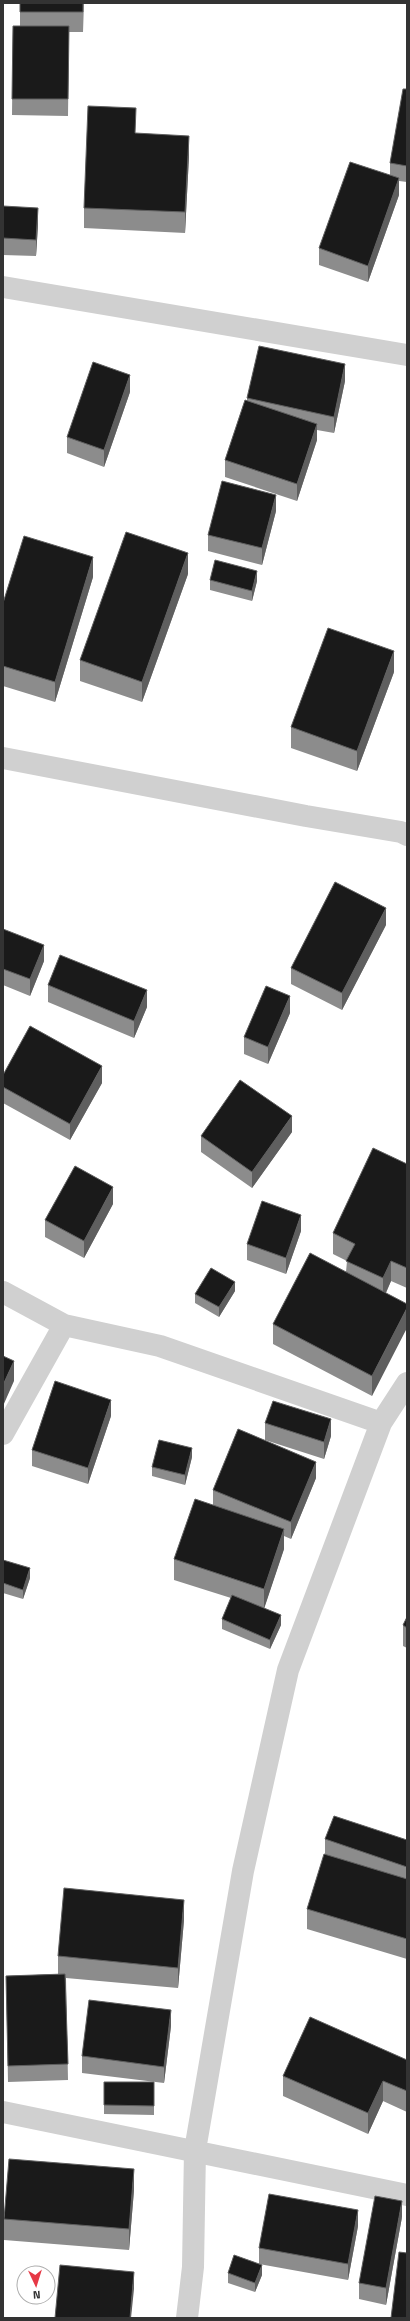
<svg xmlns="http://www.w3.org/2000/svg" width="410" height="2321" viewBox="0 0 410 2321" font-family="'Titillium Web',sans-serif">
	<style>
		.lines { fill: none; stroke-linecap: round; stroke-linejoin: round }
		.minor { stroke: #d0d0d0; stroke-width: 22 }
		.wall { fill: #8c8c8c }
		.shaded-wall { fill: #5f5f5f }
		.building { fill: #1a1a1a; stroke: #5f5f5f }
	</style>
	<rect width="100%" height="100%" fill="#fff"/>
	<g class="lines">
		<!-- minor -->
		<path class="minor" d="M3,287L407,355
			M3,758L306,816L401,832L407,835
			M3,1292L64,1325L160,1346L381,1423
			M3,1434L64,1325
			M3,2112L407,2195
			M187,2318L193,2267L195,2150L243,1871L288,1670L381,1423L407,1383"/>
	</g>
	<!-- wall -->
	<path class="wall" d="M20,3H84L83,32H69L68,116L12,115L13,26H20Z
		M407,89V182L399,181V195L368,282L319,265V248L390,175V163Z
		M189,156L185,233L84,228V208Z
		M3,206L38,225L36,256L3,255Z
		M345,381L334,433L317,430V440L297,501L225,477V460L247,400V398Z
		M130,392L104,467L67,453V437Z
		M276,511L262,565L208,551V535Z
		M188,574L142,702L80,681V660Z
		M93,577L55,702L3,686V603Z
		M210,580L257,581L252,601L210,590Z
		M394,672L357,771L291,748V727Z
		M386,925L342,1010L291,984V968Z
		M3,929L44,961L30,996L3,985Z
		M48,985L147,1007L134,1038L48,1002Z
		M290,1013L268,1064L244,1054V1037Z
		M3,1075L102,1083L70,1140L3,1103Z
		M292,1132L252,1188L201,1152V1136Z
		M407,1164V1288L391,1281L386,1293L372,1396L273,1344V1324L346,1272L347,1261L333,1254V1233Z
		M113,1204L84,1258L45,1237V1220Z
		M301,1231L286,1274L247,1260V1244Z
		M235,1291L219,1317L195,1303V1294Z
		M111,1416L88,1484L32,1466V1450Z
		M265,1423L331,1436L324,1459L265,1440Z
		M192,1457L185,1485L152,1476V1467Z
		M316,1478L291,1539L284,1536V1549L264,1608L281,1625L270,1649L222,1629V1619L231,1598L174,1580V1559L213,1505V1490Z
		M3,1560L30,1578L23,1599L3,1593Z
		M407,1617V1648L403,1646V1625Z
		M325,1839L407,1840V1959L307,1929V1909L325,1854Z
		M184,1920L178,1988L66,1978L68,2080L8,2082L6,1976L58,1974V1956Z
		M171,2026L164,2083L82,2073V2056Z
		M407,2060V2112L383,2101L368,2134L283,2096V2076Z
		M104,2082H154V2115L104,2114Z
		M134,2190L129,2250L4,2240V2219Z
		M402,2217L386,2305L359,2299V2283Z
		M358,2226L348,2280L259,2264V2248Z
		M228,2273L262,2275L255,2292L228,2283Z"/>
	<!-- shaded-wall -->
	<path class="shaded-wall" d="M189,136V156L185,233V212Z
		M399,178V195L368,282V266Z
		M38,208V225L36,256V240Z
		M345,364V381L334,433V417Z
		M130,375V392L104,467V450Z
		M317,424V440L297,501V484Z
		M276,495V511L262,565V548Z
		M188,553V574L142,702V682Z
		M93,557V577L55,702V682Z
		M257,571V581L252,601V591Z
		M394,651V672L357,771V751Z
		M386,908V925L342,1010V993Z
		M44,945V961L30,996V979Z
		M147,990V1007L134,1038V1021Z
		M290,996V1013L268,1064V1047Z
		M102,1066V1083L70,1140V1124Z
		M292,1116V1132L252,1188V1172Z
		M113,1187V1204L84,1258V1241Z
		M301,1215V1231L286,1274V1258Z
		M391,1261V1281L383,1299V1278Z
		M235,1282V1291L219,1317V1307Z
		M407,1308V1328L372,1396V1376Z
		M14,1361V1381L3,1406V1385Z
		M111,1400V1416L88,1484V1468Z
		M331,1419V1436L324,1459V1442Z
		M192,1448V1457L185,1485V1475Z
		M316,1462V1478L291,1539V1522Z
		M284,1529V1549L264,1609V1589Z
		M30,1568V1578L23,1599V1590Z
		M281,1615V1625L270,1649V1640Z
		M184,1900V1920L178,1988V1968Z
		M171,2010V2026L164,2083V2067Z
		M383,2081V2101L368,2134V2113Z
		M134,2169V2190L129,2250V2229Z
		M402,2201V2217L386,2305V2288Z
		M358,2210V2226L348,2280V2264Z
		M262,2265V2275L255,2292V2283Z
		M134,2272V2289L131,2318H130Z"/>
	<!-- building -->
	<path class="building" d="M20,3H83V12H20Z
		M13,26H69L68,99H12Z
		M403,89H407V166L390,163Z
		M88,106L136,108L135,133L189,136L185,212L84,208Z
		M350,162L399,178L368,266L319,248Z
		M3,206L38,208L36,240L3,238Z
		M259,346L345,364L334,417L247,398Z
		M93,362L130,375L104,450L67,437Z
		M245,400L317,424L297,484L225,460Z
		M222,481L276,495L262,548L208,535Z
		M126,532L188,553L142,682L80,660Z
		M24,536L93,557L55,682L3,666V603Z
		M215,560L257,571L252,591L210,580Z
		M328,628L394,651L357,751L291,727Z
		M335,882L386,908L342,993L291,968Z
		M3,929L44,945L30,979L3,969Z
		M60,955L147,990L134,1021L48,985Z
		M266,986L290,996L268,1047L244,1037Z
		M30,1026L102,1066L70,1124L3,1087V1075Z
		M240,1080L292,1116L252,1172L201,1136Z
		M373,1148L407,1164V1268L391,1261L383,1278L346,1261L355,1244L333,1233Z
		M75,1166L113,1187L84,1241L45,1220Z
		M262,1201L301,1215L286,1258L247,1244Z
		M310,1253L407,1304V1308L372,1376L273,1324Z
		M211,1268L235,1282L219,1307L195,1294Z
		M3,1356L14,1361L3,1385Z
		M55,1381L111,1400L88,1468L32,1450Z
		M273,1401L331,1419L324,1442L265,1423Z
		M238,1429L316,1462L291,1522L213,1490Z
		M159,1440L192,1448L185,1475L152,1467Z
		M195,1499L284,1529L264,1589L174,1559Z
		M3,1560L30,1568L23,1590L3,1583Z
		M232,1595L281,1615L270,1640L222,1619Z
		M407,1617V1628L403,1625Z
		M334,1816L407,1840V1867L325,1839Z
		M324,1854L407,1879V1939L307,1909Z
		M64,1888L184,1900L178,1968L58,1956Z
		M65,1974L68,2064L8,2066L6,1976Z
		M89,2000L171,2010L164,2067L82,2056Z
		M310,2017L407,2060V2091L383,2081L368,2113L283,2076Z
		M104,2082H154V2106L104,2105Z
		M9,2159L134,2169L129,2229L4,2219Z
		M269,2194L358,2210L348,2264L259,2248Z
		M375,2196L402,2201L386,2288L359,2283Z
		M399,2252L407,2253V2318H391Z
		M234,2255L262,2265L255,2283L228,2273Z
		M60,2265L134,2272L130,2318H55Z"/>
	<!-- border -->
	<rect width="410" height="2321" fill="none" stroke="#333333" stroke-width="8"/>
	<!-- north arrow -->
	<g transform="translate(36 2285) rotate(176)"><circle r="19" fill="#ffffff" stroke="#adadad"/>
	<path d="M0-3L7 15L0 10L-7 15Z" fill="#e63946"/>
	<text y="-6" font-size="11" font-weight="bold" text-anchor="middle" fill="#333333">N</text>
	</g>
</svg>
